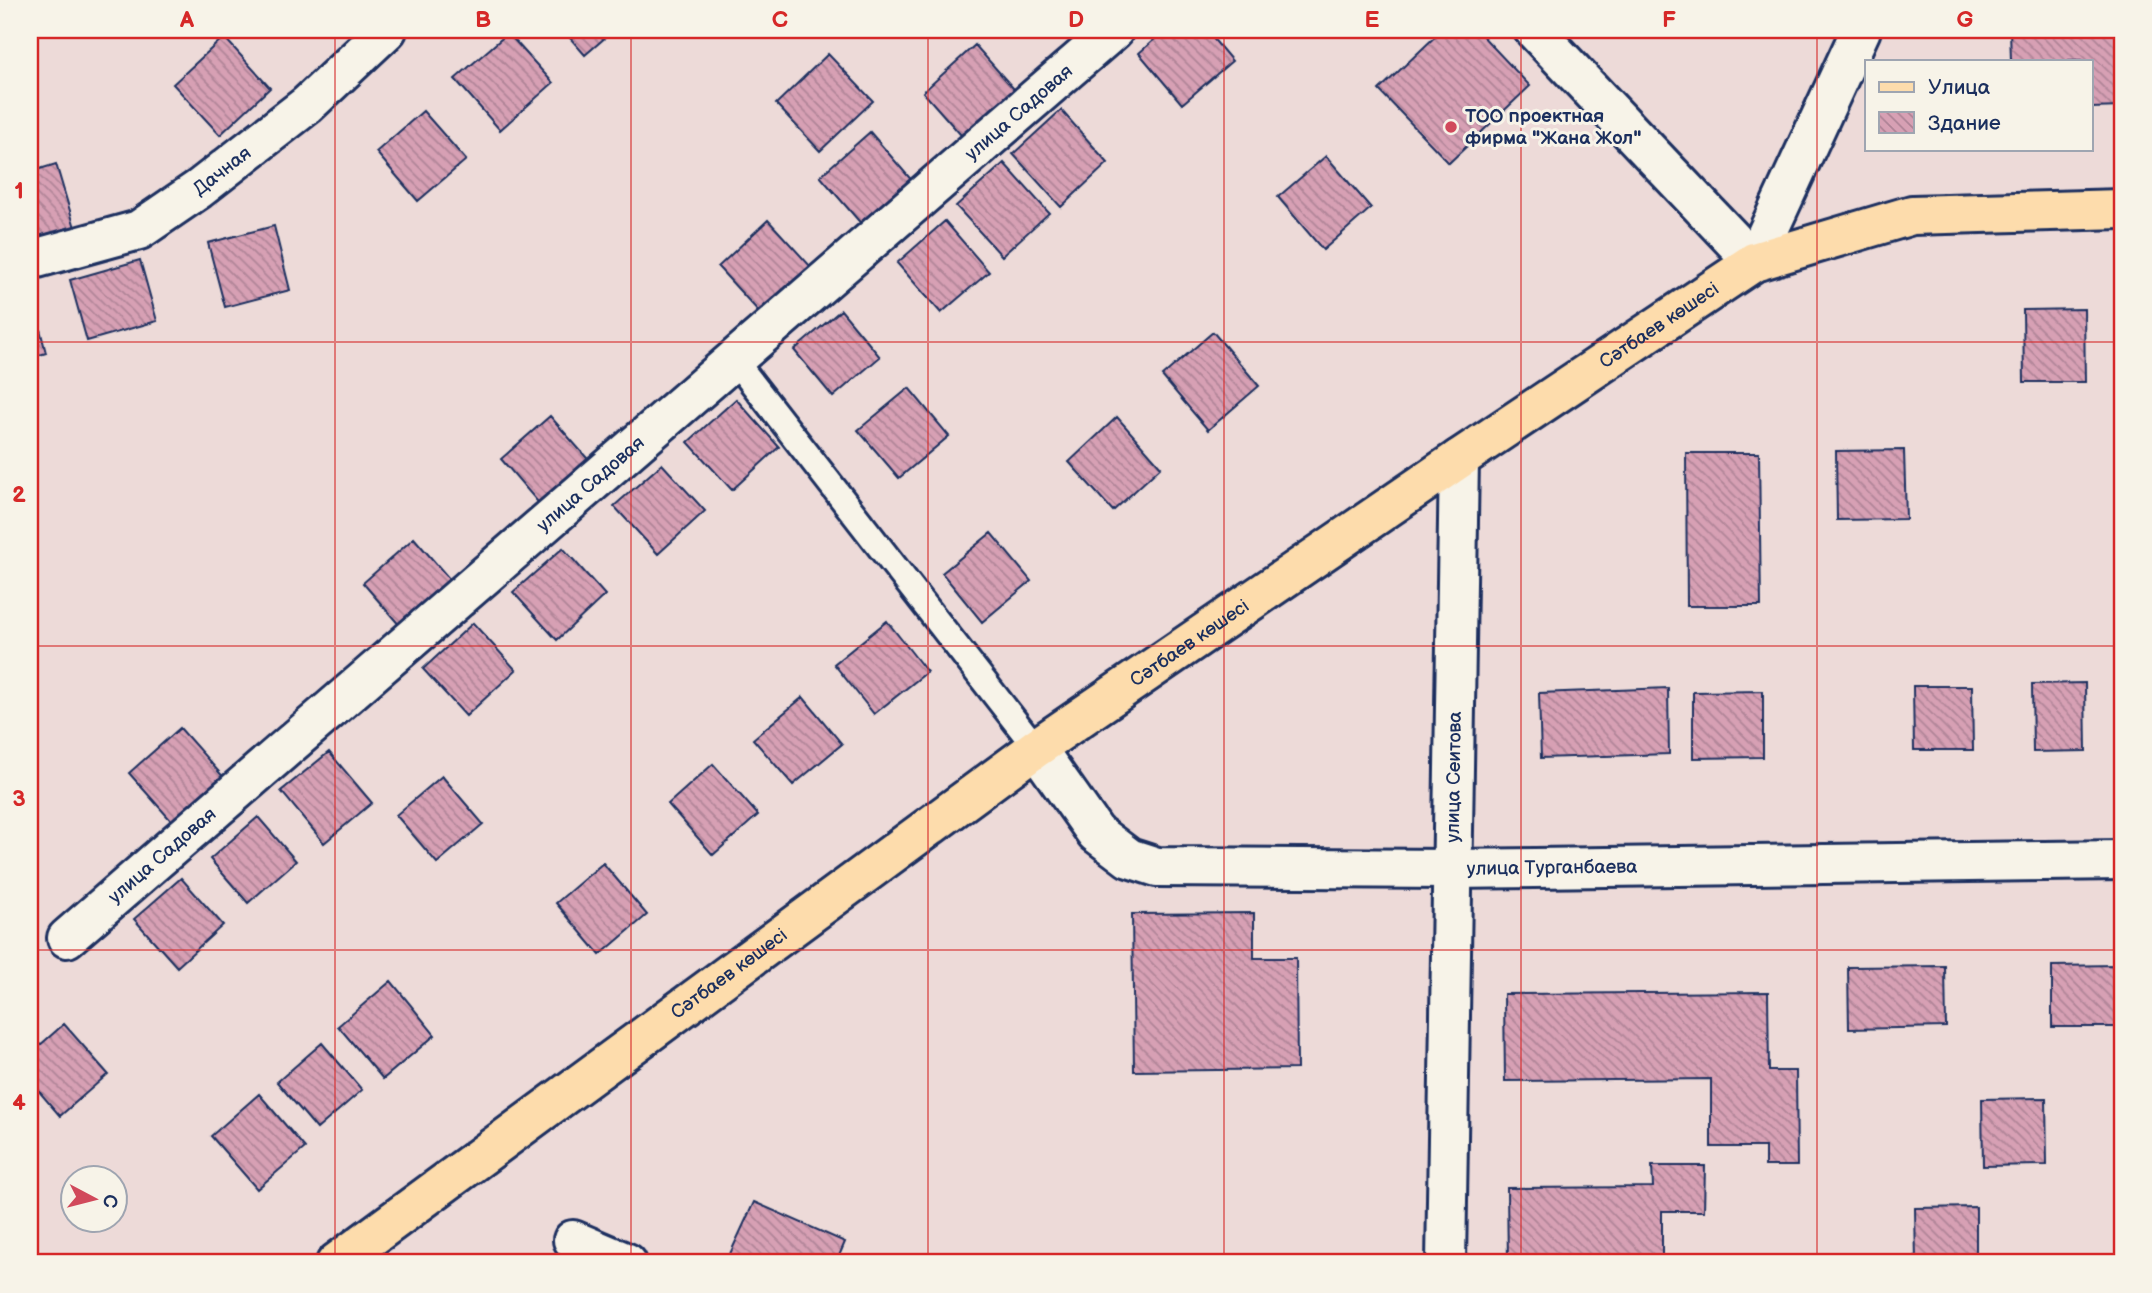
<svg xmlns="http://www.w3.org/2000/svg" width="2152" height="1293" viewBox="0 0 2152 1293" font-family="'Balsamiq Sans',sans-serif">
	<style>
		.building { fill: url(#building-back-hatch); stroke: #1b2f5e; stroke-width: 2 }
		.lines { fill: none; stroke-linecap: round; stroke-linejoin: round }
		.service-casing { stroke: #1b2f5e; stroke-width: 30 }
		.minor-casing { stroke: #1b2f5e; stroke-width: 44 }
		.primary-casing { stroke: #1b2f5e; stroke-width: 44 }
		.service { stroke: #f7f3e8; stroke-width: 24 }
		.minor { stroke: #f7f3e8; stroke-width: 38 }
		.primary { stroke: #fddcac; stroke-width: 38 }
		.grid { fill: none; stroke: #d62828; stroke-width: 2; stroke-opacity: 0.55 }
		.poi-dot { fill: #d1495b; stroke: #f7f3e8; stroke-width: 2.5 }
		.labels { text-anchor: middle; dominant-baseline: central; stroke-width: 6; stroke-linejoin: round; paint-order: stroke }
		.street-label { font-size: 19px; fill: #1b2f5e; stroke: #f7f3e8 }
		.poi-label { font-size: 19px; font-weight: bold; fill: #1b2f5e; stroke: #f7f3e8; text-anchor: start }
		.neatline { fill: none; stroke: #d62828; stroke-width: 2.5 }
		.grid-label { font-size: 23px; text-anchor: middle; font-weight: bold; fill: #d62828 }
	</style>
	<defs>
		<pattern id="building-back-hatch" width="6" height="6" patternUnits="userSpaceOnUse" patternTransform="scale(1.75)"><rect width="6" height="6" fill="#d7a0b4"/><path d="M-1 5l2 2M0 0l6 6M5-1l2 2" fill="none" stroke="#ae8396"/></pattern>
	</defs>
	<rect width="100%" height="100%" fill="#eddad8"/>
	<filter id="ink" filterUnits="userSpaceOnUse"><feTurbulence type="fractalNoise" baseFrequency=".0143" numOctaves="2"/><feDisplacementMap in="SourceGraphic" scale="14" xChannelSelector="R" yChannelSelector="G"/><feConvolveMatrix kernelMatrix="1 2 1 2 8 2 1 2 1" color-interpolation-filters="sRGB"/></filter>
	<g filter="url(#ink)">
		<!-- building -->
		<path class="building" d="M563,30H614L585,55Z
			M1165,30H1206L1232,61L1182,104L1139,53Z
			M1442,30H1477L1530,86L1449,163L1379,90Z
			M2010,30H2122V107L2091,108V61H2011Z
			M508,33L553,83L500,130L455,79Z
			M224,37L270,88L220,135L173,84Z
			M975,45L1021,97L968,143L923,92Z
			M828,54L873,101L820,151L776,104Z
			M1061,110L1108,163L1061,207L1013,154Z
			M423,111L466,160L418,201L376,152Z
			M870,132L914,183L864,227L820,176Z
			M1326,156L1371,208L1323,250L1278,197Z
			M1004,163L1049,213L1002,256L956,206Z
			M56,164L76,231L30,245V172Z
			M768,220L811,267L761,314L718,267Z
			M945,221L989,272L941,313L897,263Z
			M274,226L290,290L225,307L208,243Z
			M140,260L157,321L87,341L70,280Z
			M30,289L46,353L30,358Z
			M2084,309L2085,382H2024L2023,310Z
			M841,310L880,357L833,397L794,350Z
			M1213,332L1259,386L1208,430L1162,376Z
			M909,388L949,436L899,478L858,430Z
			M736,399L779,447L732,490L688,442Z
			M550,416L593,465L543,508L501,459Z
			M1117,417L1161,467L1113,511L1069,462Z
			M1904,450L1906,519L1837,520L1836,451Z
			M1686,453H1759L1761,606H1687Z
			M662,464L705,511L658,554L614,506Z
			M991,533L1031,581L982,622L942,573Z
			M414,538L458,589L407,634L363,583Z
			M563,548L605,595L557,640L513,592Z
			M887,621L927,672L874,714L834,664Z
			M473,623L516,670L466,716L423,669Z
			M2085,683L2086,751L2033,752L2032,684Z
			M1913,686H1972L1973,750H1914Z
			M1668,688L1669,754L1541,758L1539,693Z
			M1763,691V757L1693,758V692Z
			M803,697L842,744L793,785L753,739Z
			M180,728L226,780L175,825L129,773Z
			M329,752L372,803L324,843L281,791Z
			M713,764L758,815L713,855L668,804Z
			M442,776L483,824L437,863L396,815Z
			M258,817L296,861L248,903L210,859Z
			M603,863L647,915L600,955L556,903Z
			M181,878L223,925L177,967L134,919Z
			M1254,913V958H1296L1297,1069L1134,1071L1132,914Z
			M2116,965L2117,1027H2052V966Z
			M1945,966L1946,1027L1849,1029L1848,967Z
			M391,981L435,1035L383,1079L338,1026Z
			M1768,992L1769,1071H1796L1797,1166H1765V1147H1711V1079L1505,1081L1504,994Z
			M64,1024L108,1074L60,1116L30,1081V1054Z
			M322,1043L362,1090L317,1129L277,1082Z
			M259,1094L305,1148L257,1189L211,1136Z
			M2046,1098L2047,1165L1983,1166L1982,1099Z
			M1652,1166H1705L1704,1211H1662V1263H1508L1507,1188L1653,1187Z
			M754,1202L845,1242L836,1263H745L729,1256Z
			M1976,1207V1263H1916L1915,1208Z"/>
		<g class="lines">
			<!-- service casing -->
			<g class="service-casing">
				<path id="service" d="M735,361L1036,748"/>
			</g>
			<!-- minor casing -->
			<g class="minor-casing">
				<g id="minor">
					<path d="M1534,30L1754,262L1861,30"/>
					<path id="s1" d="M30,260L139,230L199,189L307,105L387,30"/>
					<path id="s2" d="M1036,748L1096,833L1129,858L1157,867L1451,869L2122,860"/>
					<path id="s3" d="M67,938L1114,30"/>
					<path d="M573,1240L627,1263"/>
					<path id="s4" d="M1446,1263L1459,459"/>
				</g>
			</g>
			<!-- primary casing -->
			<g class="primary-casing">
				<g id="primary">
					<path id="s5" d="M336,1263L1036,748L1459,459L1754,262L1912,215L2122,209"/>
				</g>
			</g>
			<!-- service -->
			<use href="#service" class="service"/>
			<!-- minor -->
			<use href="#minor" class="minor"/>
			<!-- primary -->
			<use href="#primary" class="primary"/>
		</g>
	</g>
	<!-- grid -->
	<path class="grid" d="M335,30V1263M631,30V1263M928,30V1263M1224,30V1263M1521,30V1263M1817,30V1263M30,342H2122M30,646H2122M30,950H2122"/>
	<!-- markers -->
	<circle class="poi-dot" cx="1451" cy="127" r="7"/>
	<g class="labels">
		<!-- street labels -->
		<g class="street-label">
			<text stroke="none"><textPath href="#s3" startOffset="1260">улица Садовая</textPath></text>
			<text stroke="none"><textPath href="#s1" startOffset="215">Дачная</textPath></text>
			<text stroke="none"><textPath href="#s5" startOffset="1622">Сәтбаев көшесі</textPath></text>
			<text stroke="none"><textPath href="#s3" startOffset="693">улица Садовая</textPath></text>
			<text stroke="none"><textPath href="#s5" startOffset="1055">Сәтбаев көшесі</textPath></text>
			<text stroke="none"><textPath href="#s4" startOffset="486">улица Сеитова</textPath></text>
			<text stroke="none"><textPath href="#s3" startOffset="126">улица Садовая</textPath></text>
			<text stroke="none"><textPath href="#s2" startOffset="570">улица Турганбаева</textPath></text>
			<text stroke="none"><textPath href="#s5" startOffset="488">Сәтбаев көшесі</textPath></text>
		</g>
		<!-- poi labels -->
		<g class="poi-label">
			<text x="1465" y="116">ТОО проектная<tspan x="1465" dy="22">фирма "Жана Жол"</tspan></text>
		</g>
	</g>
	<!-- margin -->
	<rect width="2152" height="1293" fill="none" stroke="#f7f3e8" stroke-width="77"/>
	<!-- legend -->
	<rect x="1865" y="60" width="228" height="91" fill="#f7f3e8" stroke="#9fa5b1" stroke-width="2"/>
	<rect x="1879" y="82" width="35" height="10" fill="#fddcac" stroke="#9fa5b1" stroke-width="2"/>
	<text x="1928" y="94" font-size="21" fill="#1b2f5e">Улица</text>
	<rect x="1879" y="112" width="35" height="21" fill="url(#building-back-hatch)" stroke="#9fa5b1" stroke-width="2"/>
	<text x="1928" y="130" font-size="21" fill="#1b2f5e">Здание</text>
	<!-- north arrow -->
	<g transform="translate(94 1199) rotate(97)"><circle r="33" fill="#f7f3e8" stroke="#9fa5b1" stroke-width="2"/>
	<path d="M0-5L12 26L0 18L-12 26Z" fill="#d1495b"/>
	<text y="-10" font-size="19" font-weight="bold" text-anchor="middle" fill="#1b2f5e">С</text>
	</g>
	<rect x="38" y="38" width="2076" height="1216" class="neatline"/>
	<g class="grid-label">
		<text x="187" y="27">A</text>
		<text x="483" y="27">B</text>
		<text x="780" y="27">C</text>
		<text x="1076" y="27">D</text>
		<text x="1372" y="27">E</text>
		<text x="1669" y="27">F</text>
		<text x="1965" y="27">G</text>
		<text x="19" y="198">1</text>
		<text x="19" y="502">2</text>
		<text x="19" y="806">3</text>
		<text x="19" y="1110">4</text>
	</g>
</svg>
